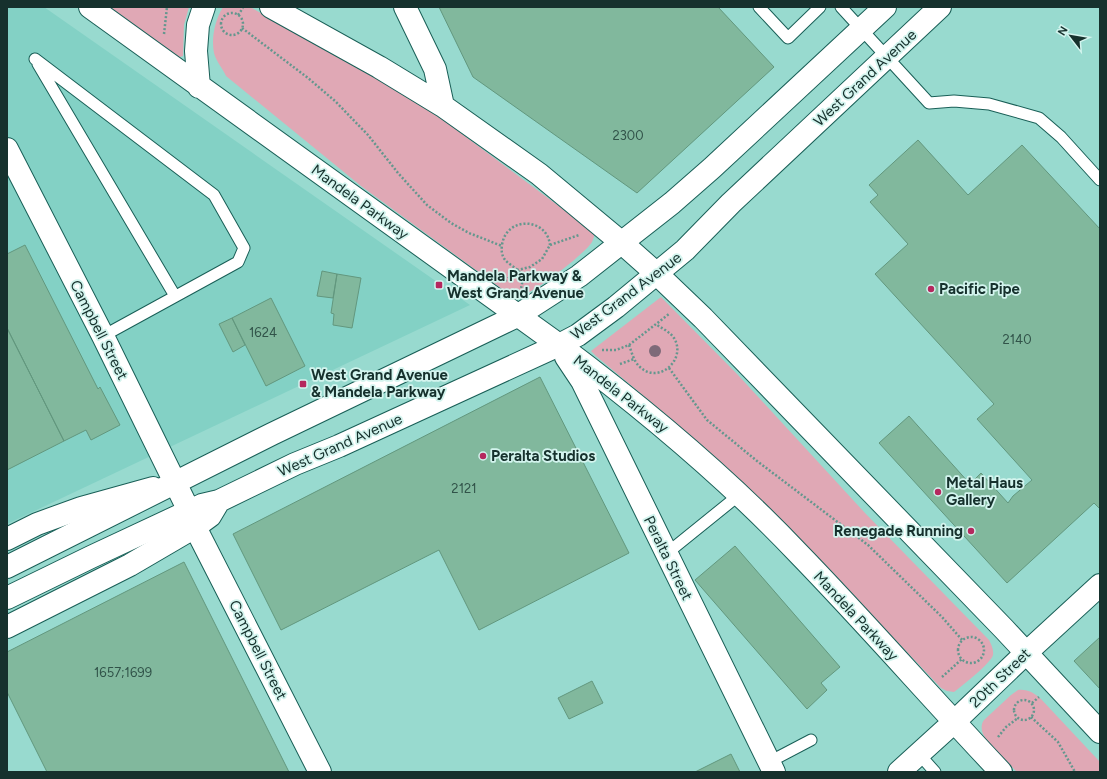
<svg xmlns="http://www.w3.org/2000/svg" width="1107" height="779" viewBox="0 0 1107 779" font-family="Figtree,sans-serif">
	<style>
		.built { fill: #83d1c5 }
		.green { fill: #e0a8b5 }
		.building { fill: #81b89d; stroke: #62977e }
		.lines { fill: none; stroke-linecap: round; stroke-linejoin: round }
		.lane-casing { stroke: #195f57; stroke-width: 13 }
		.street-casing { stroke: #195f57; stroke-width: 24 }
		.secondary-casing { stroke: #195f57; stroke-width: 24 }
		.primary-casing { stroke: #195f57; stroke-width: 24 }
		.path { stroke: #64978e; stroke-width: 2.5; stroke-dasharray: 2 2; stroke-linecap: butt }
		.lane { stroke: #fff; stroke-width: 11 }
		.street { stroke: #fff; stroke-width: 22 }
		.secondary { stroke: #fff; stroke-width: 22 }
		.primary { stroke: #fff; stroke-width: 22 }
		.tree { fill: #7e6a79 }
		.poi-dot { fill: #b5285e; stroke: #d3f4ee; stroke-width: 1.5 }
		.labels { text-anchor: middle; dominant-baseline: central; stroke-width: 3.5; stroke-linejoin: round; paint-order: stroke }
		.number-label { font-size: 13px; fill: #315349 }
		.street-label { font-size: 15px; fill: #16312d; stroke: #d3f4ee }
		.poi-label { font-size: 15px; font-weight: bold; fill: #16312d; stroke: #d3f4ee; text-anchor: start }
	</style>
	<rect width="100%" height="100%" fill="#98dacf"/>
	<!-- built -->
	<path class="built" d="M7,7H44L470,305L7,524Z"/>
	<!-- green -->
	<path class="green" d="M107,7H189L184,25L183,56L177,58Z
		M223,7H250L364,71L438,116L595,233C594,236 593,240 592,242C585,254 527,299 514,298L361,186L226,76C223,69 216,61 214,53C211,38 215,20 223,7Z
		M661,297L738,375L865,513L989,640C991,644 994,650 993,655C991,663 962,686 954,692L947,691L941,688L827,568L671,419L596,356L591,351Z
		M1018,690C1028,689 1034,693 1041,699L1100,762V772H1017C1009,764 987,743 983,734C981,729 981,724 984,720L1011,695Z"/>
	<!-- building -->
	<path class="building" d="M439,7H718L774,67L637,193L473,77Z
		M918,140L968,195L1022,145L1100,229V509L1094,503L1007,583L879,443L909,416L970,484L981,473L1008,503L1013,496L1032,480L977,419L994,404L875,274L908,244L870,202L878,195L869,185Z
		M25,245L98,389L100,387L120,425L91,440L86,430L64,441L7,328V254Z
		M322,271L337,274L333,298L317,296Z
		M337,274L361,278L352,328L333,325L334,314L331,313Z
		M271,298L305,366L266,386L232,318Z
		M232,318L245,345L233,352L219,324Z
		M7,328L64,441L7,470Z
		M540,377L629,553L479,630L439,550L281,630L233,534Z
		M735,546L840,667L821,683L827,690L807,709L695,580Z
		M184,562L289,772H47L7,692V652Z
		M1100,637V689L1074,661Z
		M592,681L603,703L569,719L558,698Z
		M731,754L740,772H695Z"/>
	<g class="lines">
		<!-- lane casing -->
		<g class="lane-casing">
			<path id="lane" d="M759,7L788,38L820,7
				M841,7L929,103L954,101L989,104L1039,118L1061,137L1100,180
				M35,59L214,195L244,248L238,262L103,336
				M38,64L175,296
				M666,554L739,495
				M919,754L935,772
				M769,762L811,740"/>
		</g>
		<!-- street casing -->
		<g class="street-casing">
			<path id="street" d="M7,149L103,336L189,511
				M7,539L37,524L81,508L153,488
				M7,627L130,565L195,527L320,772
				M1026,653L1100,585"/>
		</g>
		<!-- secondary casing -->
		<g class="secondary-casing">
			<path id="secondary" d="M90,7L559,345C643,408 725,476 797,552C867,624 932,699 1001,772
				M271,7L379,67L443,106L539,174L622,243L657,274L703,318L1004,629L1100,732
				M405,7L435,69L443,106
				M199,87L196,51L198,25L204,7
				M566,357L582,381L774,772
				M899,772L954,722L1026,653"/>
		</g>
		<!-- primary casing -->
		<g class="primary-casing">
			<path id="primary" d="M195,527L210,516L219,501
				M7,567L272,434L517,316L579,276L672,203L712,168L885,7
				M7,598L91,557L202,505L219,501L295,464L339,446L559,345L578,335L616,307L685,250L731,203L940,7"/>
		</g>
		<!-- path -->
		<path class="path" d="M221 24a11 11 0 1 1 22 0a11 11 0 1 1-22 0Z
			M238,15L243,8
			M242,28L308,78L335,101L368,135L398,173L427,205L451,223L469,233L502,246
			M164,34L167,7
			M505,281L518,270L530,267L542,259L550,245L579,235
			M521,288C522,285 523,280 522,276C518,264 499,266 502,245C506,216 547,217 550,245
			M629,345C632,353 634,362 640,367C659,385 687,359 674,338C670,332 663,329 657,325
			M602,350H616L629,345L669,314
			M620,364L634,359
			M669,368L707,420L757,461L868,545L942,617L963,641
			M958 650a13 13 0 1 1 26 0a13 13 0 1 1-26 0Z
			M942,677L962,659
			M1014 710a10 10 0 1 1 20 0a10 10 0 1 1-20 0Z
			M1032,703L1039,697
			M1031,717L1058,742L1075,772
			M998,737L1006,727L1018,718"/>
		<!-- lane -->
		<use href="#lane" class="lane"/>
		<!-- street -->
		<use href="#street" class="street"/>
		<!-- secondary -->
		<use href="#secondary" class="secondary"/>
		<!-- primary -->
		<use href="#primary" class="primary"/>
	</g>
	<!-- trees -->
	<circle class="tree" cx="655" cy="351" r="6"/>
	<!-- markers -->
	<g class="poi-dot">
		<rect x="435" y="281" width="8" height="8" rx="2"/>
		<circle cx="931" cy="289" r="4"/>
		<rect x="299" y="380" width="8" height="8" rx="2"/>
		<circle cx="483" cy="456" r="4"/>
		<circle cx="938" cy="492" r="4"/>
		<circle cx="971" cy="531" r="4"/>
	</g>
	<g class="labels">
		<!-- number labels -->
		<g class="number-label">
			<text x="628" y="135">2300</text>
			<text x="263" y="332">1624</text>
			<text x="1017" y="339">2140</text>
			<text x="464" y="488">2121</text>
			<text x="123" y="672">1657;1699</text>
		</g>
		<!-- street labels -->
		<g class="street-label">
			<text transform="translate(865 78) rotate(-43)">West Grand Avenue</text>
			<text transform="translate(360 202) rotate(36)">Mandela Parkway</text>
			<text transform="translate(626 296) rotate(-37)">West Grand Avenue</text>
			<text transform="translate(99 330) rotate(63)">Campbell Street</text>
			<text transform="translate(621 394) rotate(38)">Mandela Parkway</text>
			<text transform="translate(340 445) rotate(-24)">West Grand Avenue</text>
			<text transform="translate(668 558) rotate(64)">Peralta Street</text>
			<text transform="translate(856 616) rotate(47)">Mandela Parkway</text>
			<text transform="translate(258 650) rotate(63)">Campbell Street</text>
			<text transform="translate(1000 678) rotate(-44)">20th Street</text>
		</g>
		<!-- poi labels -->
		<g class="poi-label">
			<text x="447" y="276">Mandela Parkway &amp;<tspan x="447" dy="17">West Grand Avenue</tspan></text>
			<text x="939" y="289">Pacific Pipe</text>
			<text x="311" y="375">West Grand Avenue<tspan x="311" dy="17">&amp; Mandela Parkway</tspan></text>
			<text x="491" y="456">Peralta Studios</text>
			<text x="946" y="483">Metal Haus<tspan x="946" dy="17">Gallery</tspan></text>
			<text x="963" y="531" text-anchor="end">Renegade Running</text>
		</g>
	</g>
	<!-- border -->
	<rect width="1107" height="779" fill="none" stroke="#16312d" stroke-width="16"/>
	<!-- north arrow -->
	<g transform="translate(1071 36) rotate(301)" stroke="#d3f4ee" stroke-width="3" paint-order="stroke">
	<path d="M0-3L7 15L0 10L-7 15Z" fill="#16312d"/>
	<text y="-6" font-size="11" font-weight="bold" text-anchor="middle" fill="#16312d">N</text>
	</g>
</svg>
